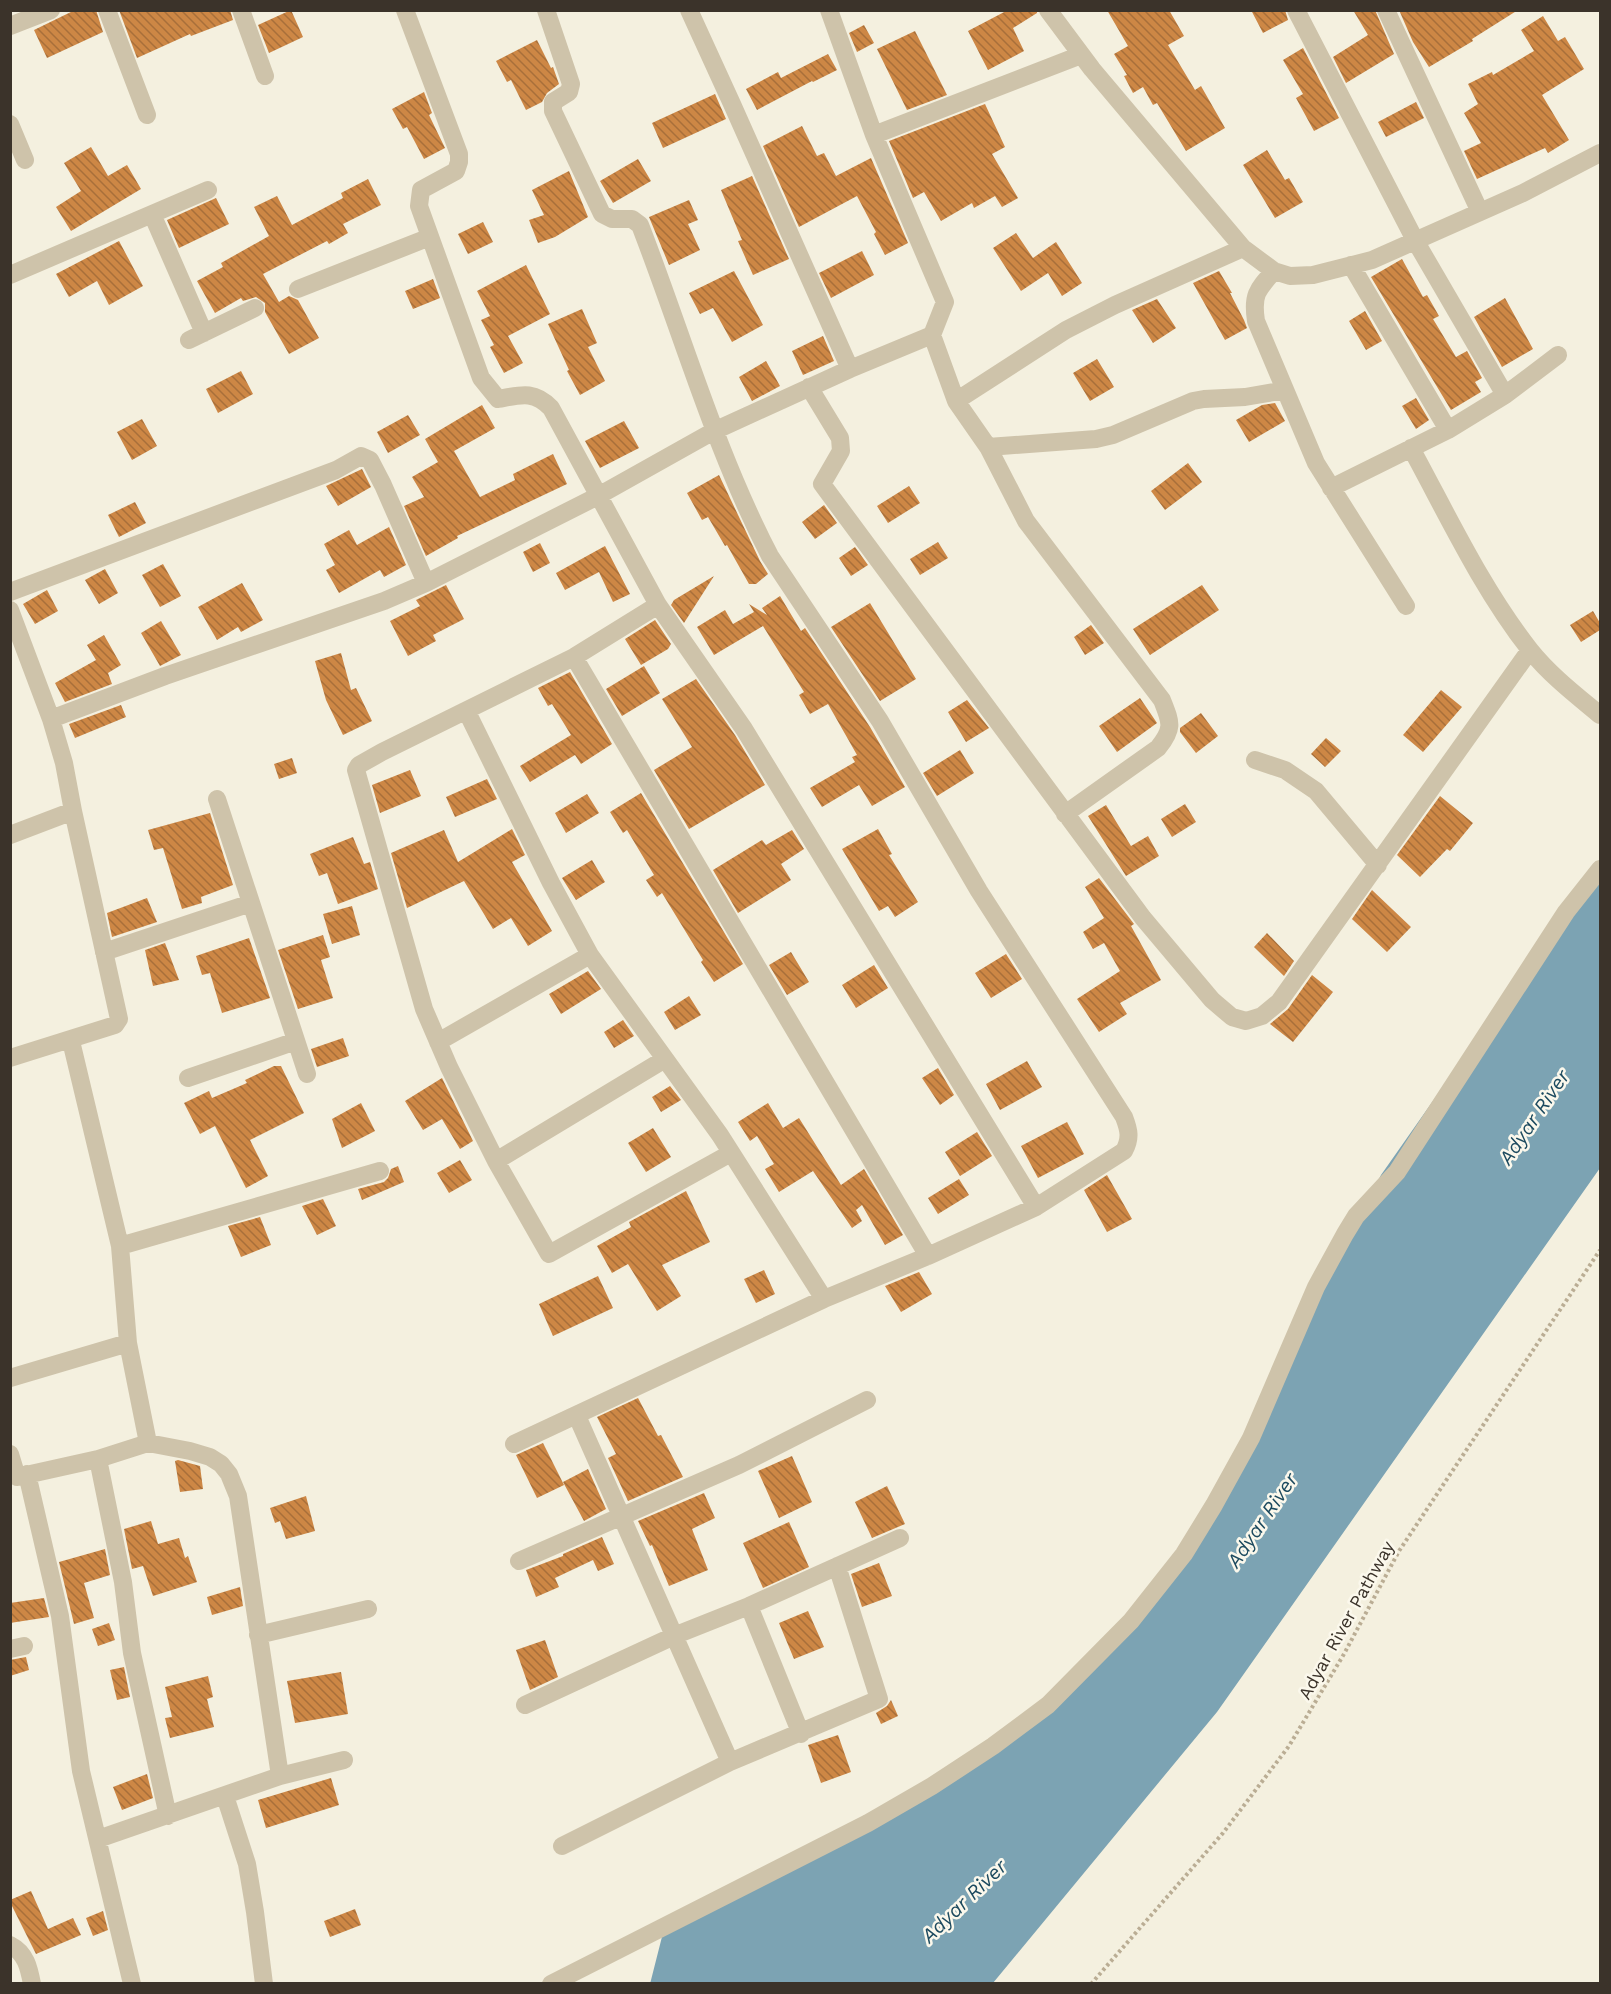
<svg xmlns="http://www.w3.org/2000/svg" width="1611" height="1994" viewBox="0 0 1611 1994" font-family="'Work Sans',sans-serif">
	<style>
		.water { fill: #7ca3b3 }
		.building { fill: url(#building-back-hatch) }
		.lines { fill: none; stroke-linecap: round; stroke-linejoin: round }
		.path { stroke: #baad94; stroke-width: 4; stroke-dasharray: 3 3; stroke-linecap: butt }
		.minor { stroke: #cec3aa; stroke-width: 18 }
		.labels { text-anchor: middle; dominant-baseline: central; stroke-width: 5; stroke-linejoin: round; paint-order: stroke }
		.street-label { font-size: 18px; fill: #3b332a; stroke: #fbf8ec }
		.water-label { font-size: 20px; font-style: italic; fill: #1c4a5f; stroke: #fbf8ec }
	</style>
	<defs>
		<pattern id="building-back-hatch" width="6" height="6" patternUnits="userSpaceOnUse" patternTransform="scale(1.5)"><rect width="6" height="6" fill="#cd8745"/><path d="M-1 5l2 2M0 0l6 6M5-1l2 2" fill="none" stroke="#a86f3a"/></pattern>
	</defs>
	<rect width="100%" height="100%" fill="#f4f0df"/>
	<!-- water -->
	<path class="water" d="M1600,863V1168L1217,1712L993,1983L650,1984L666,1921L829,1842L1052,1704L1199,1531L1381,1175Z"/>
	<!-- building -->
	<path class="building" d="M75,10H96L103,32L47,58L34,30Z
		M119,10H230L233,20L191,36L190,34L137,58Z
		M291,10L303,37L269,53L258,25Z
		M1008,10H1037V13L1013,28L1024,51L988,70L968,31Z
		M1107,10H1169L1184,36L1168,45L1195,90L1201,86L1225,128L1186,151L1157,103L1153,105L1143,87L1133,93L1124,76L1127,75L1114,54L1128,46Z
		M1251,10H1285L1288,20L1263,33Z
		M1353,10H1375L1394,54L1346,83L1333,57L1368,35Z
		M1399,10H1518L1472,39L1473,41L1429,67L1413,42Z
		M1543,16L1558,41L1565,37L1584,69L1542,95L1569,140L1548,153L1545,148L1477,179L1464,151L1481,143L1464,113L1478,104L1468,84L1492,72L1493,75L1534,51L1521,30Z
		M864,25L874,43L857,52L849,33Z
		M915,31L947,95L907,110L877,49Z
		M537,40L551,68L553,67L559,84L547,93L542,102L526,110L511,80L507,82L496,61Z
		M1303,48L1339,118L1314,131L1296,98L1303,94L1283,60Z
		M828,54L837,70L813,82L812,81L757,110L746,89L778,72L781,78Z
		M424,92L432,113L429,115L445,148L424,159L407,127L403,129L392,109Z
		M715,94L726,119L663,148L652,123Z
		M1416,102L1424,118L1386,137L1378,122Z
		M985,104L1005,147L992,154L1018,198L1002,207L995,196L974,208L972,203L941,221L924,192L913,198L889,141Z
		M802,126L817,156L824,153L836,176L871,158L908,243L885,255L874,234L876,232L857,196L799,227L763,146Z
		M91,147L108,176L127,165L141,189L71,231L56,207L81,191L64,163Z
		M1267,150L1285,180L1289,178L1303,202L1275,218L1243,165Z
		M638,159L651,181L613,203L600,181Z
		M569,171L588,217L555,237L538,243L529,220L544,215L532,190Z
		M752,176L789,259L753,275L738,241L742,240L721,190Z
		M368,179L381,205L343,224L348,233L329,244L327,241L263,274L279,302L289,296L298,300L319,338L289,354L265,312V303L256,297L243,301L241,298L215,313L197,281L223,267L221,263L269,236L254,207L277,196L292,225L343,198L341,193Z
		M216,198L229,224L179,248L167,220Z
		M689,200L698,220L688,224L700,250L669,265L649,217Z
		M483,222L493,242L468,254L458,234Z
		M1016,233L1033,258L1056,242L1082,283L1062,296L1048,273L1021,291L993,248Z
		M119,241L143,286L109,305L97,281L69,297L56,274Z
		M862,251L874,275L831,298L819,273Z
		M1402,259L1423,297L1427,295L1439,316L1433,319L1456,357L1467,351L1482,378L1475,382L1481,392L1451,410L1371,277Z
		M526,265L550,314L508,336L523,363L504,373L490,347L494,345L481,320L490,316L477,291Z
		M734,271L763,325L732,342L713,308L700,314L689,293Z
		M1219,271L1232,293H1230L1244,320L1247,328L1225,340L1193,283Z
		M433,279L440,298L413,309L405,291Z
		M1505,298L1533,349L1502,367L1474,317Z
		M1157,299L1176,328L1153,343L1132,310Z
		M582,309L597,343L588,347L605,381L580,395L567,371L569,370L548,324Z
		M1365,311L1382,341L1366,350L1349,321Z
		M823,336L834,361L803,375L792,351Z
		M1097,359L1114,387L1090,401L1073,373Z
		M766,361L780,386L752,401L739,377Z
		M241,371L253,394L218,413L206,389Z
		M1416,398L1429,420L1416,429L1402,406Z
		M1275,403L1285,421L1249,442L1236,420L1262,405Z
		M482,405L495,428L454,451L480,497L515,480L513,474L553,454L567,484L457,536L458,538L426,556L404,506L424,497L412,477L438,462L425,439Z
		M408,415L420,435L388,453L377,432Z
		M142,419L157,446L132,460L117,432Z
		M624,421L639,448L600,468L585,441Z
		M1188,463L1202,482L1165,510L1151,491Z
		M362,469L371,487L338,506L326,486Z
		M719,475L760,561L768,574L756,584H749L727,545L725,546L708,517L702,520L687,493Z
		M909,486L920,503L888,523L877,506Z
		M135,502L146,523L119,537L108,515Z
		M824,505L837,523L815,539L802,522Z
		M389,527L406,565L384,577L380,570L339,593L326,570L335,565L324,544L349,530L357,545Z
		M938,542L948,558L920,575L910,559Z
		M540,543L550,563L533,572L523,552Z
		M605,546L630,594L613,602L599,572L565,590L556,573Z
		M855,547L868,565L851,576L839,558Z
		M163,564L181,596L160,607L142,575Z
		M105,569L118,593L99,604L85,580Z
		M714,576L684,623L671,605L674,600Z
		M242,583L263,620L241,632L238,627L217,640L198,607Z
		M446,585L464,619L433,635L436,641L408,656L390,621L420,606L416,600Z
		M1202,585L1219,610L1150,655L1133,629Z
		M47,590L58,611L35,624L23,604Z
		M780,596L801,631L805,628L870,727L905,787L872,806L859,785L822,807L810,788L855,762L852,757L857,755L828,704L810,714L799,695L804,692L763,626L714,655L697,627L725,610L733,624L754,612L749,604L767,615L762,608Z
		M870,603L916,679L880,701L831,627Z
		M1593,611L1600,623V630L1581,642L1570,625Z
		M655,620L671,644L668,649L641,665L625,639Z
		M161,621L181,655L160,666L141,633Z
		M1091,625L1104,643L1085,655L1074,637Z
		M104,635L121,665L108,673L112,684L65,702L55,683L96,660L87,645Z
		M341,653L351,690L356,688L372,721L343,735L326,700L315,661Z
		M644,666L660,693L622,716L606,689Z
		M570,672L612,744L581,764L575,755L530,782L520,766L571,735L552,704L548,706L538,688Z
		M696,679L735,735L765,785L689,829L654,770L692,747L662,699Z
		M1441,690L1462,707L1423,752L1403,735Z
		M1140,698L1157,723L1117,752L1099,726Z
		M967,700L989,728L966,742L948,712Z
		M121,705L126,717L75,738L69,724Z
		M1201,713L1218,736L1196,753L1180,732V728Z
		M1326,738L1341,751L1325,767L1311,754Z
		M960,750L974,773L937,796L923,773Z
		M292,758L297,773L279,779L274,764Z
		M410,770L421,796L380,813L372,785Z
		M487,779L497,799L455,817L446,797Z
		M641,793L743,964L714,982L701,962L703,960L662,893L657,897L646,880L654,875L627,830L623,833L610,812Z
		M587,794L599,813L566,833L555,813Z
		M1440,796L1473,823L1450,851L1447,849L1420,877L1397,855Z
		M1185,804L1196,822L1172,837L1161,819Z
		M1106,805L1131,846L1148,836L1159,856L1126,876L1088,816Z
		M210,813L233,885L201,897L202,903L182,909L163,848L154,850L148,830Z
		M512,829L525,855L512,862L552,931L528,946L511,918L493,929L464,881L407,908L391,853L444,830L458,862Z
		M878,829L892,854L889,855L918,902L895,917L888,906L879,911L842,849Z
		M792,830L804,849L781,864L791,880L738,913L713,870L762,840L766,845Z
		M353,837L364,864L370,862L378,889L338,904L327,873L319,876L310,854Z
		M592,860L605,882L576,900L562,878Z
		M1099,878L1134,924L1131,926L1161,980L1120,1003L1127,1014L1099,1032L1077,999L1120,971L1104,943L1093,949L1083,932L1104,918L1085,887Z
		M1372,890L1411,927L1387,952L1352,919Z
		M147,898L157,922L112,937L107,913Z
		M352,906L360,935L332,944L323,914Z
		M1267,933L1294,961L1284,976L1254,947Z
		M323,935L330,957L321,960L333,998L298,1009L278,950Z
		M249,938L270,998L222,1013L210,973L202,975L196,956Z
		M165,943L179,980L153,986L145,950Z
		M791,952L809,982L787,995L769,965Z
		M1006,954L1022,979L991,998L975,973Z
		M874,965L888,988L856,1008L842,985Z
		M588,971L601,989L561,1014L549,994Z
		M1312,975L1333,992L1293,1042L1270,1024L1288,1009Z
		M689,996L701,1015L675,1030L664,1012Z
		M623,1020L634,1036L614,1048L604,1032Z
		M343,1038L349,1056L317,1067L311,1049Z
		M1027,1061L1042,1087L1000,1110L986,1084Z
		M274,1066H281L304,1113L250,1140L268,1176L246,1188L215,1126L200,1134L184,1103L209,1091L212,1098L247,1083L245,1080Z
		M938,1068L954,1095L940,1105L922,1078Z
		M442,1078L473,1141L460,1149L442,1119L423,1130L405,1101Z
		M670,1086L681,1100L661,1112L652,1097Z
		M361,1103L375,1131L342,1148L332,1119Z
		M768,1103L783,1128L799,1118L841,1185L864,1169L903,1235L885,1245L862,1205L856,1210L862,1221L852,1228L813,1171L779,1192L765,1169L774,1164L757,1136L750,1141L738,1122Z
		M1067,1122L1084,1154L1038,1178L1021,1146Z
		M653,1128L671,1157L646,1172L628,1143Z
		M977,1132L992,1156L960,1176L945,1152Z
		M460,1160L472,1180L449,1193L437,1173Z
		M398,1166L404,1182L362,1200L358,1189L384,1182L388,1178L391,1169Z
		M1107,1175L1132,1219L1107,1232L1084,1190Z
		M959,1179L969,1195L938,1214L928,1198Z
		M686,1191L710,1242L662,1265L681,1296L657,1311L628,1264L612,1273L597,1246L631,1227L629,1222Z
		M323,1199L336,1226L317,1235L302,1206Z
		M260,1217L271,1245L241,1257L228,1226Z
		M764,1270L775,1294L756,1303L744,1279Z
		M919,1272L932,1294L901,1312L885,1286Z
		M598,1276L613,1308L553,1336L539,1304Z
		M638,1398L658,1436L661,1435L683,1477L628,1501L608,1458L616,1454L597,1417Z
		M543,1443L564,1485L537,1498L516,1455Z
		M792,1456L812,1502L779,1518L758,1471Z
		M178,1460L200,1466L203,1489L180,1492L175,1461Z
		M588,1469L606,1509L584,1521L563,1482Z
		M887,1486L905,1524L872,1538L855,1502Z
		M704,1493L715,1518L692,1529L708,1570L669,1586L652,1545L650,1546L638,1521Z
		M306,1496L315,1531L286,1539L280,1521L275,1523L270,1508Z
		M151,1521L158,1544L179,1538L185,1558L188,1556L197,1582L153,1596L143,1566L132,1569L124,1529Z
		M789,1522L809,1567L763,1588L743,1543Z
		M602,1537L614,1564L598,1571L593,1560L555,1578L559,1587L536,1597L526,1570L563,1556V1554Z
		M105,1549L110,1575L84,1583L94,1618L74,1624L59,1562Z
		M879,1563L892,1596L862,1607L851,1574Z
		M240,1587L243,1606L212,1615L207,1597Z
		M44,1598L49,1617L10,1623V1603Z
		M808,1611L824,1647L794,1659L779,1623Z
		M109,1623L115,1640L98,1646L92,1629Z
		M545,1640L558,1677L530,1690L516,1650Z
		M26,1657L29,1670L10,1676V1660Z
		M124,1667L130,1697L117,1700L110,1670Z
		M341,1672L348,1714L295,1723L287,1681Z
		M208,1676L213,1697L207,1699L214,1727L170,1738L165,1718L172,1717L165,1687Z
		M891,1700L898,1716L881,1724L876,1713L887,1706Z
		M838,1735L851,1772L821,1783L808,1745Z
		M147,1774L153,1798L122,1810L113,1787Z
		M331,1778L339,1805L266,1828L258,1800Z
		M31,1891L48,1929L73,1918L81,1935L36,1954L10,1902V1900Z
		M355,1909L361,1925L330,1937L324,1921Z
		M103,1911L108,1930L93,1936L86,1918Z"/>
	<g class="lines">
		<!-- path -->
		<path class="path" d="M1091,1984L1223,1833L1289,1746L1344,1654L1399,1551L1600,1250"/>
		<!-- minor -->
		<path class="minor" d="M107,10L147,115
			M241,10L265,76
			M405,10L459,154V162L456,171L421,190L419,206L481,378L498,399C520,395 534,390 551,408L658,605L744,729L1036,1207
			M689,10L732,104L850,369
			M1048,10L1092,69L1243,248L1274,271L1290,276L1313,275L1372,260L1523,193L1600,153
			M1296,10L1416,242L1505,395
			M1386,10L1480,212
			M10,26L51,10
			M10,124L25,160
			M874,135L1081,55
			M152,214L204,333
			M1351,265L1448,430
			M1274,271C1257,290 1252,295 1256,321L1316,463L1406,606
			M10,275L208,190
			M298,289L430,237
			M932,335L956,401L988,447L1026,521L1162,700C1171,723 1174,728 1158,748L1065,814
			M189,340L255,308
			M809,387L840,438L841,451L822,484L1143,918L1212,1000L1232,1017L1246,1021L1262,1016L1279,1002L1530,650
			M956,401L1066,330L1115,305L1243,248
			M988,447L1096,439L1113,435L1193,401L1204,399L1245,397L1285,390
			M1411,448C1448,516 1482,589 1530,650C1550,675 1576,695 1600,715
			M1331,488L1448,430L1505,395L1558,355
			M10,592L336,470L361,456L370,460L383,485L426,583
			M10,610L51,719L64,763L73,811L10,835
			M574,657L928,1256
			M467,712L551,883L590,955L720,1135L824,1299
			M51,719L165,676L384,601L426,583L598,496L714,431L850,369L932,335L945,302L874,135L829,10
			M1255,760L1285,770L1316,791L1378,865
			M217,799L307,1074
			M104,952L251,903
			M71,1041L120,1246L128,1343L148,1443
			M438,1042L590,955
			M10,1058L115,1025L119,1019L73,811
			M665,1059L496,1161L549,1254L731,1153
			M188,1078L296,1041
			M496,1161L449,1067L424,1009L356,770L359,765L382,752L574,657L658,605
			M120,1246L380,1171
			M10,1378L128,1343
			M577,1416L730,1762
			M514,1444L824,1299L928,1256L1036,1207L1124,1151C1131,1138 1129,1130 1124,1117L979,891L880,721L770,556C715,450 683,336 640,225L632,219H612L602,214L553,111V102L569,92L571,84L546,10
			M10,1454L17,1477L98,1459L148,1443L190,1451L210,1457L221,1464L229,1474L238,1496L280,1776
			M98,1459L123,1582L132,1653L168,1816
			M27,1474L60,1616L81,1771L132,1984
			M519,1561L739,1465L867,1400
			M749,1606L801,1734
			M258,1635L368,1609
			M10,1649L24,1646
			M525,1705L676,1635L749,1606L900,1538
			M225,1796L247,1864L255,1912L264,1984
			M98,1839L280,1776L344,1760
			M562,1846L730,1762L879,1699L837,1566
			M10,1945C26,1953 29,1968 32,1984
			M551,1984L868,1823L932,1786L993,1746L1048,1705L1131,1621L1184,1554L1214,1505L1251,1438L1316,1287L1345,1234L1356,1216L1397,1172L1566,912L1600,869"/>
	</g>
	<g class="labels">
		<!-- street labels -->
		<g class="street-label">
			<text transform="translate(1346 1620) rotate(-61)">Adyar River Pathway</text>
		</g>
		<!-- water labels -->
		<g class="water-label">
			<text transform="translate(1534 1117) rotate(-56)">Adyar River</text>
			<text transform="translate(1262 1520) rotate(-56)">Adyar River</text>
			<text transform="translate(964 1901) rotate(-44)">Adyar River</text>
		</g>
	</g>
	<!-- border -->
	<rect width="1611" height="1994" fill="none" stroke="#3b332a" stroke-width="24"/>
</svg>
